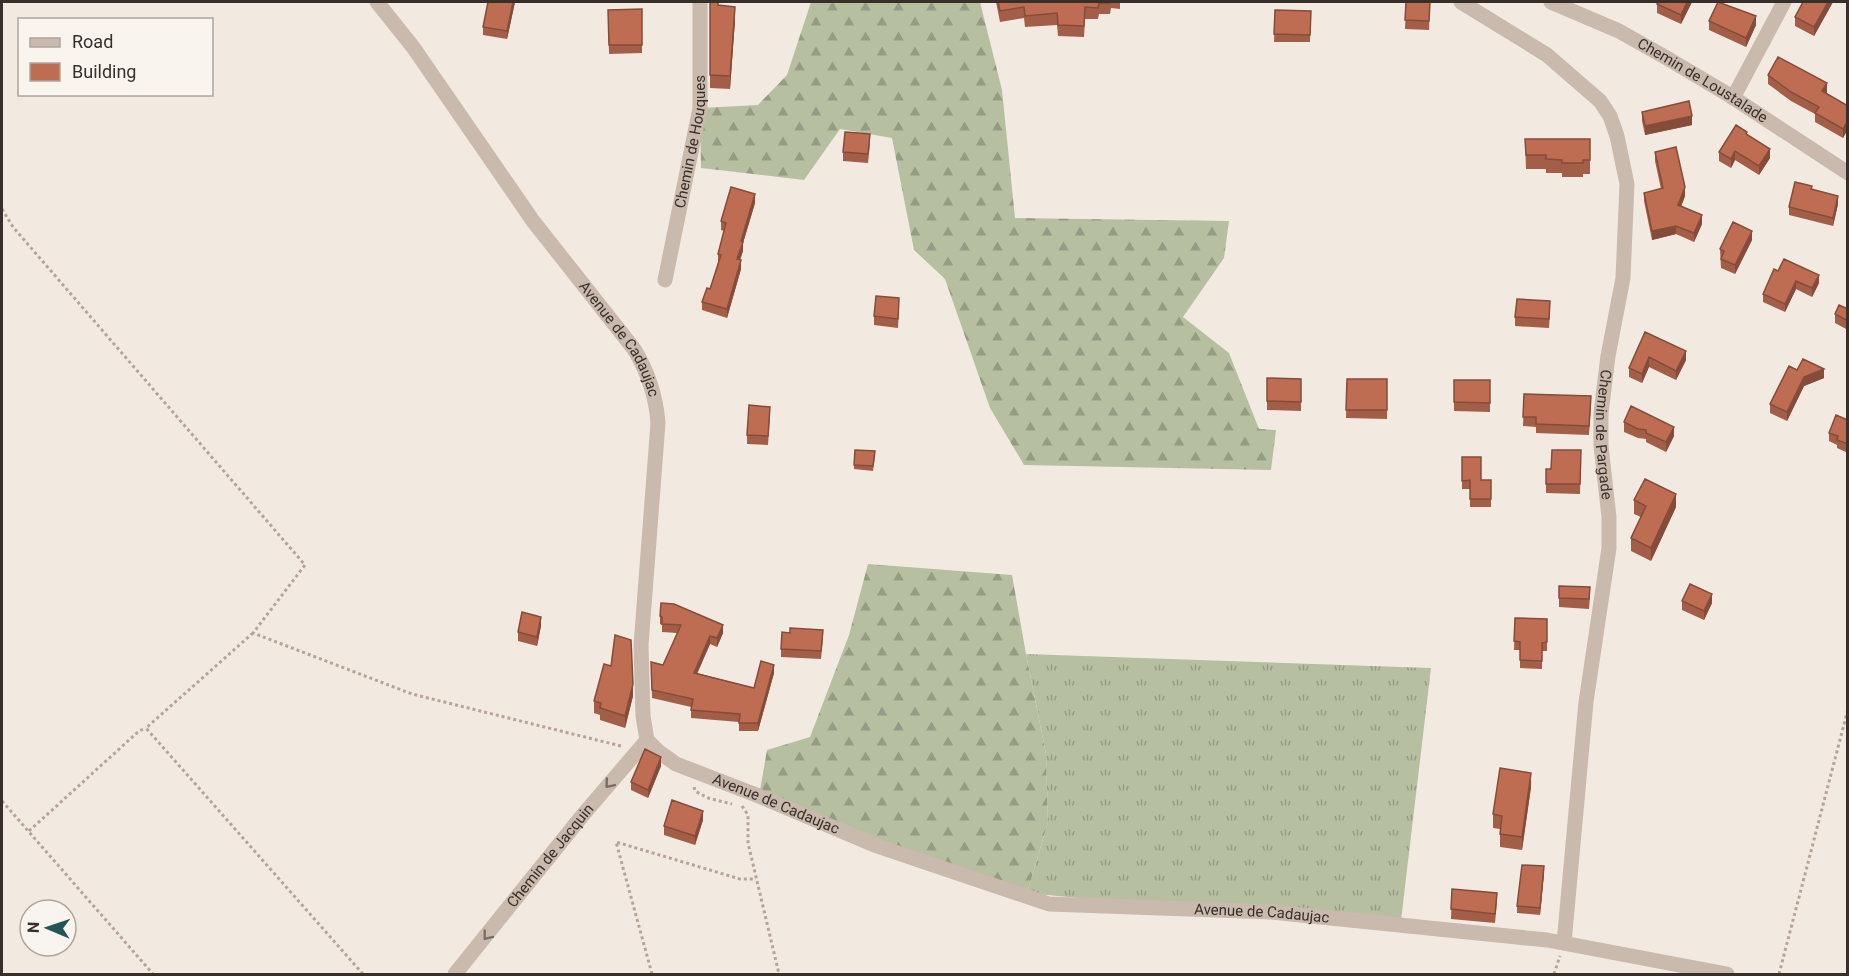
<svg xmlns="http://www.w3.org/2000/svg" width="1849" height="976" viewBox="0 0 1849 976" font-family="Roboto,sans-serif">
	<style>
		.grass { fill: url(#grass-tufts) }
		.forest { fill: url(#forest-firs) }
		.lines { fill: none; stroke-linecap: round; stroke-linejoin: round }
		.path { stroke: #b5a497; stroke-width: 3; stroke-dasharray: 3 3; stroke-linecap: butt }
		.minor { stroke: #cabaad; stroke-width: 15 }
		.wall { fill: #a35e47 }
		.shaded-wall { fill: #854c3a }
		.building { fill: #be6d53; stroke: #854c3a; stroke-width: 1.5 }
		.oneway { stroke: #7a6e66 }
		.labels { text-anchor: middle; dominant-baseline: central; stroke-width: 4.5; stroke-linejoin: round; paint-order: stroke }
		.street-label { font-size: 15px; fill: #382f2b; stroke: #f9f4ed }
	</style>
	<defs>
		<pattern id="grass-tufts" width="24" height="20" patternUnits="userSpaceOnUse" patternTransform="scale(1.5)"><rect width="24" height="20" fill="#b6c0a1"/><path d="M3 7l-1-3M5 7V3M7 7l1-3M15 17l-1-3M17 17v-4M19 17l1-3" fill="none" stroke="#959c83"/></pattern>
		<pattern id="forest-firs" width="22" height="20" patternUnits="userSpaceOnUse" patternTransform="scale(1.5)"><rect width="22" height="20" fill="#b6c0a1"/><path d="M5 1l3.5 6h-7zM16 11l3.5 6h-7z" fill="#959c83"/></pattern>
	</defs>
	<rect width="100%" height="100%" fill="#f2eae1"/>
	<!-- grass -->
	<path class="grass" d="M1026,654L1431,668L1400,929L1027,893L1048,822L1046,754Z"/>
	<!-- forest -->
	<path class="forest" d="M811,2H980L1002,90L1015,218L1229,221L1224,258L1183,317L1229,353L1259,429L1276,430L1271,470L1024,465L990,408L945,279L914,250L892,138L840,129L804,180L701,168L700,108L758,105L787,75Z
		M868,564L1012,575L1026,654L1046,754L1048,822L1027,893L759,796L767,750L810,737L849,635Z"/>
	<g class="lines">
		<!-- path -->
		<path class="path" d="M2,209L13,227L305,565L253,633L412,694L621,746
			M253,633L146,728L363,974
			M694,787L695,791L708,798L732,804
			M2,801L153,974
			M742,806L748,815V843L779,974
			M29,831L139,731L146,728
			M652,974L616,842L740,879H756
			M1554,974L1560,956
			M1779,974L1848,709"/>
		<!-- minor -->
		<g class="minor">
			<path id="s1" d="M377,2L413,47L533,221L634,349C648,372 656,395 658,423L641,645L643,716L647,740L659,752L676,764L759,796L877,846L1049,904L1271,912L1547,940L1727,974"/>
			<path id="s2" d="M1461,2L1547,55L1600,101L1610,116L1617,136L1627,184L1623,278L1608,356L1601,413V446L1609,517V548L1586,702L1564,943"/>
			<path id="s3" d="M1551,2L1619,31L1665,57L1729,95L1848,173"/>
			<path d="M1733,98L1784,2"/>
			<path id="s4" d="M665,280L700,108V2"/>
			<path id="s5" d="M455,974L582,816L647,740"/>
		</g>
	</g>
	<!-- wall -->
	<path class="wall" d="M488,2H515L507,39L483,35V27Z
		M710,2H719L718,6L735,20L730,89L710,88Z
		M996,2H1120V9L1111,8L1110,14H1099L1098,19H1085L1084,37L1058,36L1057,25L1025,27L1024,18L1000,22Z
		M1406,2H1430L1429,30L1405,29Z
		M1659,2H1692L1681,24L1657,13V4Z
		M1803,2H1833L1814,36L1795,26V17Z
		M642,9V53L609,54L608,10Z
		M1275,10L1311,11L1310,42H1274Z
		M1709,21L1756,25L1746,47L1709,30Z
		M1768,75L1827,92L1826,93L1848,106V129L1843,138L1815,122V114L1791,101L1768,84Z
		M1642,112L1692,125L1645,135L1642,121Z
		M1747,134L1770,158L1759,175L1735,160L1731,168L1719,161V152Z
		M1525,139H1590V174H1583V177H1562V173H1546V169H1526Z
		M870,143L868,163L843,161V152Z
		M1655,152L1685,196L1681,207L1702,224L1694,242L1676,234L1652,240L1644,201V193L1661,189L1655,161Z
		M1812,189L1838,204L1833,226L1789,215V207Z
		M755,203L743,243V251L740,260L741,269L727,318L702,310V302L710,289L718,263V254L724,231L721,230V221Z
		M1752,240L1735,274L1721,268L1720,249Z
		M1778,271L1819,283L1812,297L1796,289L1785,312L1763,302V294Z
		M899,307L898,328L874,325V316Z
		M1848,309V330L1835,323V314Z
		M1550,310L1549,328L1515,326V317Z
		M1645,332L1686,360L1676,380L1649,367L1642,383L1629,377V368Z
		M1797,370L1824,378L1804,386L1787,421L1770,413V404Z
		M1267,378L1301,379V411L1267,410Z
		M1347,379H1387V419L1346,418Z
		M1454,380H1490V412L1454,411Z
		M1524,394L1591,405L1589,435L1536,433V427L1523,426Z
		M770,416L768,445L747,444V435Z
		M1848,420V453L1837,448V445L1829,441V433Z
		M1624,422L1674,436L1666,452L1646,442V439L1638,438L1624,432Z
		M1581,450L1580,494L1546,493V469H1551Z
		M875,456L873,471L854,469V465Z
		M1462,457L1481,480H1491V507H1470V489H1462Z
		M1634,500L1676,507L1651,561L1631,551V538L1641,517L1634,514Z
		M1590,596L1589,609L1559,607V598Z
		M1682,601L1712,603L1704,620L1682,610Z
		M660,616L723,633L717,647L710,644L697,673L754,688L774,673L758,731H739V722L691,718V707L652,698L651,662L663,665L677,633L662,632V625L660,624Z
		M1515,618L1547,619V651H1542V669L1520,668V650H1514Z
		M541,626L537,646L518,641V632Z
		M790,633L823,638L821,659L781,657V649Z
		M633,696L625,728L600,720V715L594,713V701Z
		M661,766L648,798L631,790V782Z
		M1531,787L1522,850L1500,847V829L1493,828V814Z
		M703,820L695,845L664,835V826Z
		M1544,873L1540,915L1517,913V906Z
		M1452,889L1497,902L1495,923L1451,919Z"/>
	<!-- shaded-wall -->
	<path class="shaded-wall" d="M513,2H515L507,39V31Z
		M1687,2H1692L1681,24V15Z
		M1828,2H1833L1814,36V27Z
		M735,7V20L730,89V76Z
		M1756,16V25L1746,47V38Z
		M1827,83V92L1822,100V91Z
		M1692,116V125L1645,135V126Z
		M1848,120V129L1843,138V129Z
		M1770,149V158L1759,175V166Z
		M1735,151V160L1731,168V159Z
		M1685,187V196L1678,214V205Z
		M755,194V203L743,243V251L737,268V259L741,241Z
		M1838,196V204L1833,226V218Z
		M1702,215V224L1694,242V233Z
		M1676,226V234L1652,240V231Z
		M1752,231V240L1735,274V265Z
		M741,260V269L727,318V309Z
		M1819,275V283L1812,297V288Z
		M1796,281V289L1785,312V304Z
		M1686,351V360L1676,380V371Z
		M1649,357V367L1642,383V374Z
		M1824,369V378L1804,386L1787,421V412L1804,377Z
		M1674,427V436L1666,452V442Z
		M1676,494V507L1651,561V548Z
		M1712,594V603L1704,620V611Z
		M541,617V626L537,646V637Z
		M723,625V633L717,647V638Z
		M710,636V644L694,681V673Z
		M774,665V673L758,731V723Z
		M633,684V696L625,728V716Z
		M661,757V766L648,798V790Z
		M1531,773V787L1522,850V837Z
		M703,811V820L695,845V836Z
		M1544,866V873L1540,915V908Z"/>
	<!-- building -->
	<path class="building" d="M488,2H513L507,31L483,27Z
		M710,2H718V5L735,7L730,76L710,75Z
		M998,2H1110V3H1099L1098,8L1085,7L1084,26L1058,25L1057,13L1025,16L1024,7L1000,11Z
		M1406,2H1430L1429,21L1405,20Z
		M1659,2H1687L1681,15L1657,4Z
		M1718,2L1756,16L1746,38L1709,21Z
		M1803,2H1828L1814,27L1795,17Z
		M642,9V45H609L608,10Z
		M1275,10L1311,11L1310,35L1274,34Z
		M1778,57L1827,83L1822,91L1848,106V120L1843,129L1815,113L1819,107L1791,92L1768,75Z
		M1689,101L1692,116L1645,126L1642,112Z
		M1736,125L1747,132L1746,134L1770,149L1759,166L1735,151L1731,159L1719,152Z
		M845,132L870,134L868,154L843,152Z
		M1525,139H1590V160H1583V163H1562V160L1546,159V155H1526Z
		M1676,147L1685,187L1678,205L1702,215L1694,233L1676,226L1652,231L1644,193L1663,188L1655,152Z
		M1795,182L1812,186L1811,189L1838,196L1833,218L1789,207Z
		M731,187L755,194L741,241L743,242L737,259L741,260L727,309L702,302L707,288L710,289L721,255L718,254L726,223L721,221Z
		M1733,222L1752,231L1735,265L1721,259L1724,251L1720,249Z
		M1784,259L1819,275L1812,288L1796,281L1785,304L1763,294L1774,269L1778,271Z
		M876,296L899,298L898,319L874,316Z
		M1517,299L1550,301L1549,319L1515,317Z
		M1839,305L1848,309V321L1835,314Z
		M1645,332L1686,351L1676,371L1649,357L1642,374L1629,368Z
		M1803,359L1824,369L1804,377L1787,412L1770,404L1789,366L1797,370Z
		M1267,378L1301,379V402L1267,401Z
		M1347,379H1387V410H1346Z
		M1454,380H1490V403L1454,402Z
		M1524,394L1591,396L1589,426L1536,424V417H1523Z
		M749,405L770,407L768,436L747,435Z
		M1631,406L1674,427L1666,442L1646,433V430L1638,429L1624,422Z
		M1836,415L1848,420V444L1837,440L1838,436L1829,433Z
		M855,450L875,451L873,466L854,465Z
		M1552,450H1581L1580,484H1546V469H1551Z
		M1462,457H1481V480H1491V499H1470V480L1462,481Z
		M1645,479L1676,494L1651,548L1631,538L1646,506L1634,500Z
		M1690,584L1712,594L1704,611L1682,601Z
		M1559,586L1590,587L1589,599L1559,598Z
		M661,603L674,604L723,625L717,638L710,636L694,673L754,688L761,661L774,665L758,723H739L740,714L691,710L693,699L652,690L651,662L663,665L681,625L662,624V617L660,616Z
		M522,612L541,617L537,637L518,632Z
		M1515,618L1547,619V642L1542,643V661L1520,660V642L1514,641Z
		M790,628L823,630L821,651L781,649L782,632L790,633Z
		M615,635L631,640L633,684L625,716L600,708L601,703L594,701L604,664L611,666Z
		M645,749L661,757L648,790L631,782Z
		M1500,768L1531,773L1522,837L1500,834L1502,816L1493,814Z
		M672,800L703,811L695,836L664,826Z
		M1522,865L1544,866L1540,908L1517,906Z
		M1452,889L1497,893L1495,914L1451,909Z"/>
	<!-- one-way arrows -->
	<defs><path id="oneway-chevron" d="M-2-3.5L2.5 0L-2 3.5" fill="none" stroke-width="1.6" stroke-linecap="round" stroke-linejoin="round" transform="scale(1.5)"/></defs>
	<g class="oneway">
		<use href="#oneway-chevron" transform="translate(609 784) rotate(130)"/>
		<use href="#oneway-chevron" transform="translate(487 936) rotate(128)"/>
	</g>
	<g class="labels">
		<!-- street labels -->
		<g class="street-label">
			<text stroke="none"><textPath href="#s3" startOffset="171">Chemin de Loustalade</textPath></text>
			<text stroke="none"><textPath href="#s4" startOffset="141">Chemin de Houques</textPath></text>
			<text stroke="none"><textPath href="#s1" startOffset="416">Avenue de Cadaujac</textPath></text>
			<text stroke="none"><textPath href="#s2" startOffset="512">Chemin de Pargade</textPath></text>
			<text stroke="none"><textPath href="#s1" startOffset="974">Avenue de Cadaujac</textPath></text>
			<text stroke="none"><textPath href="#s5" startOffset="152">Chemin de Jacquin</textPath></text>
			<text stroke="none"><textPath href="#s1" startOffset="1478">Avenue de Cadaujac</textPath></text>
		</g>
	</g>
	<!-- border -->
	<rect width="1849" height="976" fill="none" stroke="#382f2b" stroke-width="6"/>
	<!-- legend -->
	<rect x="18" y="18" width="195" height="78" fill="#f9f4ed" stroke="#aca59f" stroke-width="1.5"/>
	<rect x="30" y="38" width="30" height="9" fill="#cabaad" stroke="#aca59f" stroke-width="1.5"/>
	<text x="72" y="48" font-size="18" fill="#382f2b">Road</text>
	<rect x="30" y="63" width="30" height="18" fill="#be6d53" stroke="#aca59f" stroke-width="1.5"/>
	<text x="72" y="78" font-size="18" fill="#382f2b">Building</text>
	<!-- north arrow -->
	<g transform="translate(48 928) rotate(272)"><circle r="28" fill="#f9f4ed" stroke="#aca59f" stroke-width="1.5"/>
	<path d="M0-4.5L10 22L0 15L-10 22Z" fill="#235458"/>
	<text y="-9" font-size="16" font-weight="bold" text-anchor="middle" fill="#382f2b">N</text>
	</g>
</svg>
